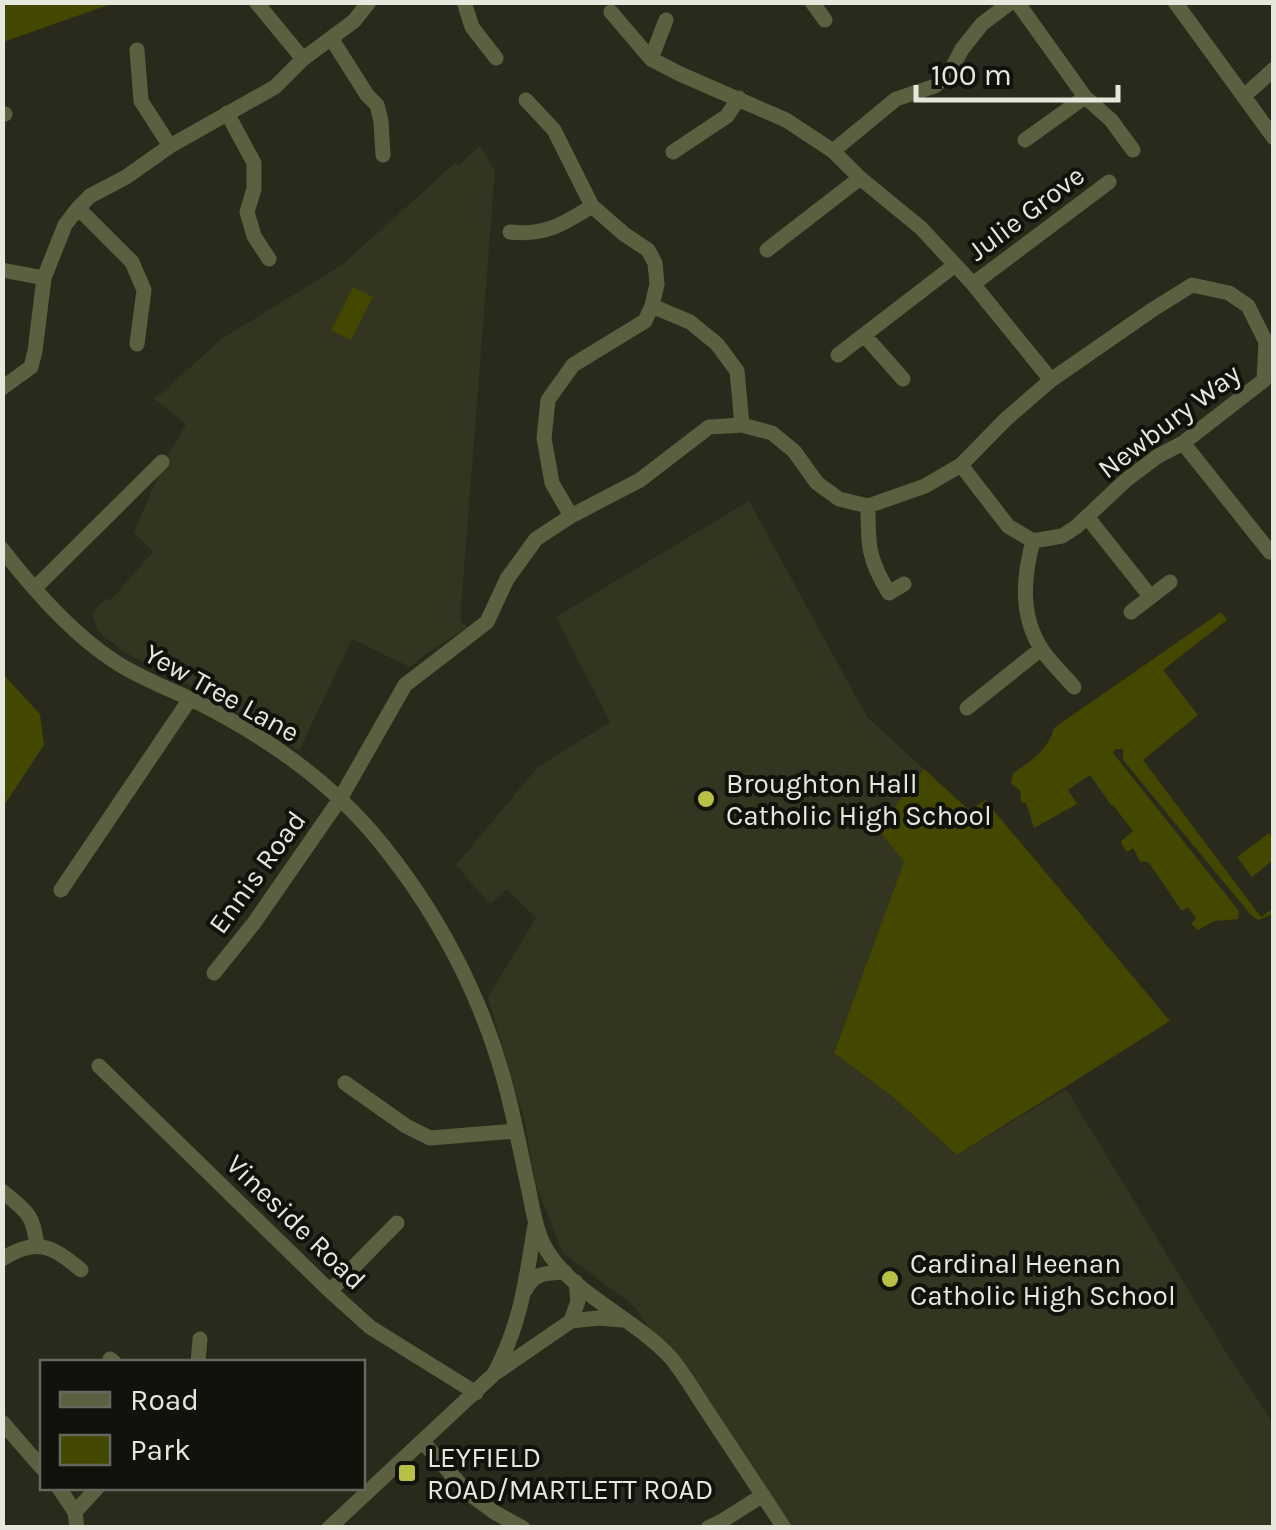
<svg xmlns="http://www.w3.org/2000/svg" width="1276" height="1530" viewBox="0 0 1276 1530" font-family="Karla,sans-serif">
	<style>
		.built { fill: #333520 }
		.green { fill: #444700 }
		.lines { fill: none; stroke-linecap: round; stroke-linejoin: round }
		.minor { stroke: #5d6040; stroke-width: 15 }
		.poi-dot { fill: #b9c046; stroke: #11120b; stroke-width: 4 }
		.labels { text-anchor: middle; dominant-baseline: central; stroke-width: 8; stroke-linejoin: round; paint-order: stroke }
		.street-label { font-size: 28px; fill: #e6e7dd; stroke: #11120b }
		.poi-label { font-size: 28px; fill: #e6e7dd; stroke: #11120b; text-anchor: start }
	</style>
	<rect width="100%" height="100%" fill="#292a1b"/>
	<!-- built -->
	<path class="built" d="M480,146L495,171L460,621L468,627L427,653L410,667L352,639L299,751L208,694L124,652L97,630L92,613L107,598L110,601L153,552L134,532L165,461L186,424L153,398L162,393L220,340L342,265L455,163L459,165Z
		M749,501L867,717L924,769L879,829L905,862L834,1053L893,1097L957,1155L1066,1089L1226,1352L1273,1423V1527H776L678,1368L633,1305L563,1253L536,1186L524,1119L488,997L536,918L507,889L490,904L456,865L538,767L610,722L556,617Z"/>
	<!-- green -->
	<path class="green" d="M3,2H114V3L3,42Z
		M353,287L373,297L351,340L331,330Z
		M1221,612L1227,620L1163,670L1198,715L1143,760L1261,917L1272,909L1273,914L1258,920L1250,914L1123,760V749H1116L1113,753L1239,911L1238,919L1214,921L1198,930L1191,924L1196,918L1188,907L1182,911L1149,863L1144,861L1141,863L1133,848L1127,852L1121,843V841L1133,831L1113,805H1111L1090,775L1068,790L1077,804L1034,828L1026,803L1021,802L1020,790L1011,784L1013,773C1030,763 1049,748 1054,728Z
		M3,674L40,714L44,745L3,807Z
		M924,769L970,811L985,800L1170,1021L957,1155L893,1097L834,1053L904,862L878,829Z
		M1269,833L1273,838V860L1252,877L1237,857Z"/>
	<g class="lines">
		<!-- minor -->
		<path class="minor" d="M256,2L303,59
			M464,2L472,27L496,58
			M812,2L825,20
			M1017,2L1085,97L1111,120L1133,150
			M1175,2L1274,138
			M611,12L651,59L680,74L786,120L833,151L860,178L921,228L973,284L1051,380
			M331,38L367,95L377,105L381,121L383,155
			M137,50L141,101L170,146
			M651,59L666,20
			M1244,96L1274,69
			M526,100L554,130L592,206L624,234L648,250L655,263L657,284L652,306L690,322L717,344L737,371L742,425
			M227,113L254,163V189L247,212L254,236L269,259
			M2,114H5
			M1025,140L1085,97
			M833,151L896,99L935,86L951,70L962,49L982,24L1011,2
			M673,152L727,116L739,98
			M78,208L132,262L144,290L137,344
			M510,232C544,236 564,224 592,206
			M767,250L860,178
			M2,270L44,278
			M973,284L1109,182
			M865,336L903,379
			M838,355L955,265
			M2,388L31,367L35,351L44,278L65,225L78,208L90,196L126,177L170,146L275,87L303,59L354,21L369,2
			M1183,443L1270,552L1274,550
			M868,506C868,545 868,559 889,593L904,584
			M571,516L552,483L544,438L548,400L573,365L645,321L652,306
			M1088,518L1150,596
			M1033,541C1023,578 1020,616 1042,650C1051,663 1064,675 1074,687
			M2,549C32,588 73,634 114,661C139,678 168,688 195,701C261,734 321,774 370,830C435,906 484,998 508,1095C516,1127 522,1159 529,1191C533,1211 536,1231 546,1249C572,1294 636,1319 671,1358C685,1375 697,1396 709,1414C734,1452 759,1489 784,1528
			M35,588L162,462
			M1131,612L1170,582
			M967,708L1041,649
			M61,890L190,699
			M214,973L254,923L340,799L405,685L487,622L507,579L536,539L571,516L640,480L709,427L742,425L772,433L794,451L817,483L839,499L868,506L925,486L961,465L1005,420L1051,380L1152,310L1192,285L1229,293L1248,306L1266,342L1264,380L1183,443L1158,456L1126,480L1076,527L1062,536L1033,541L1008,526L961,465
			M99,1066L330,1291L370,1327L476,1393
			M345,1083L406,1126L430,1138L516,1131
			M2,1191C27,1212 33,1213 37,1246
			M2,1259C37,1237 52,1246 81,1270
			M526,1289C534,1272 548,1273 565,1272
			M330,1291L397,1223
			M571,1321L598,1318L622,1320
			M110,1359L114,1362
			M198,1362L200,1339
			M497,1372L571,1321L578,1301L576,1282
			M2,1422L42,1468
			M422,1441L467,1492L494,1512L523,1528
			M59,1488L75,1512L77,1528
			M75,1512L97,1488
			M329,1528L494,1374C521,1324 526,1280 535,1225
			M708,1528L722,1521L763,1495"/>
	</g>
	<!-- markers -->
	<g class="poi-dot">
		<circle cx="706" cy="799" r="10"/>
		<circle cx="890" cy="1279" r="10"/>
		<rect x="397" y="1463" width="20" height="20" rx="5"/>
	</g>
	<g class="labels">
		<!-- street labels -->
		<g class="street-label">
			<text transform="translate(1026 213) rotate(-37)">Julie Grove</text>
			<text transform="translate(1169 421) rotate(-37)">Newbury Way</text>
			<text transform="translate(222 693) rotate(29)">Yew Tree Lane</text>
			<text transform="translate(257 872) rotate(-54)">Ennis Road</text>
			<text transform="translate(296 1222) rotate(44)">Vineside Road</text>
		</g>
		<!-- poi labels -->
		<g class="poi-label">
			<text x="726" y="783">Broughton Hall<tspan x="726" dy="32">Catholic High School</tspan></text>
			<text x="910" y="1263">Cardinal Heenan<tspan x="910" dy="32">Catholic High School</tspan></text>
			<text x="427" y="1457">LEYFIELD<tspan x="427" dy="32">ROAD/MARTLETT ROAD</tspan></text>
		</g>
	</g>
	<!-- border -->
	<rect width="1276" height="1530" fill="none" stroke="#e6e7dd" stroke-width="10"/>
	<!-- legend -->
	<rect x="40" y="1360" width="325" height="130" fill="#11120b" stroke="#66675f" stroke-width="2.5"/>
	<rect x="60" y="1392" width="50" height="15" fill="#5d6040" stroke="#66675f" stroke-width="2.5"/>
	<text x="130" y="1410" font-size="30" fill="#e6e7dd">Road</text>
	<rect x="60" y="1435" width="50" height="30" fill="#444700" stroke="#66675f" stroke-width="2.5"/>
	<text x="130" y="1460" font-size="30" fill="#e6e7dd">Park</text>
	<!-- scale -->
	<path d="M916 85v15h202v-15" fill="none" stroke="#e6e7dd" stroke-width="5"/>
	<text x="931" y="85" font-size="30" fill="#e6e7dd" stroke="#11120b" stroke-width="8" paint-order="stroke">100 m</text>
</svg>
